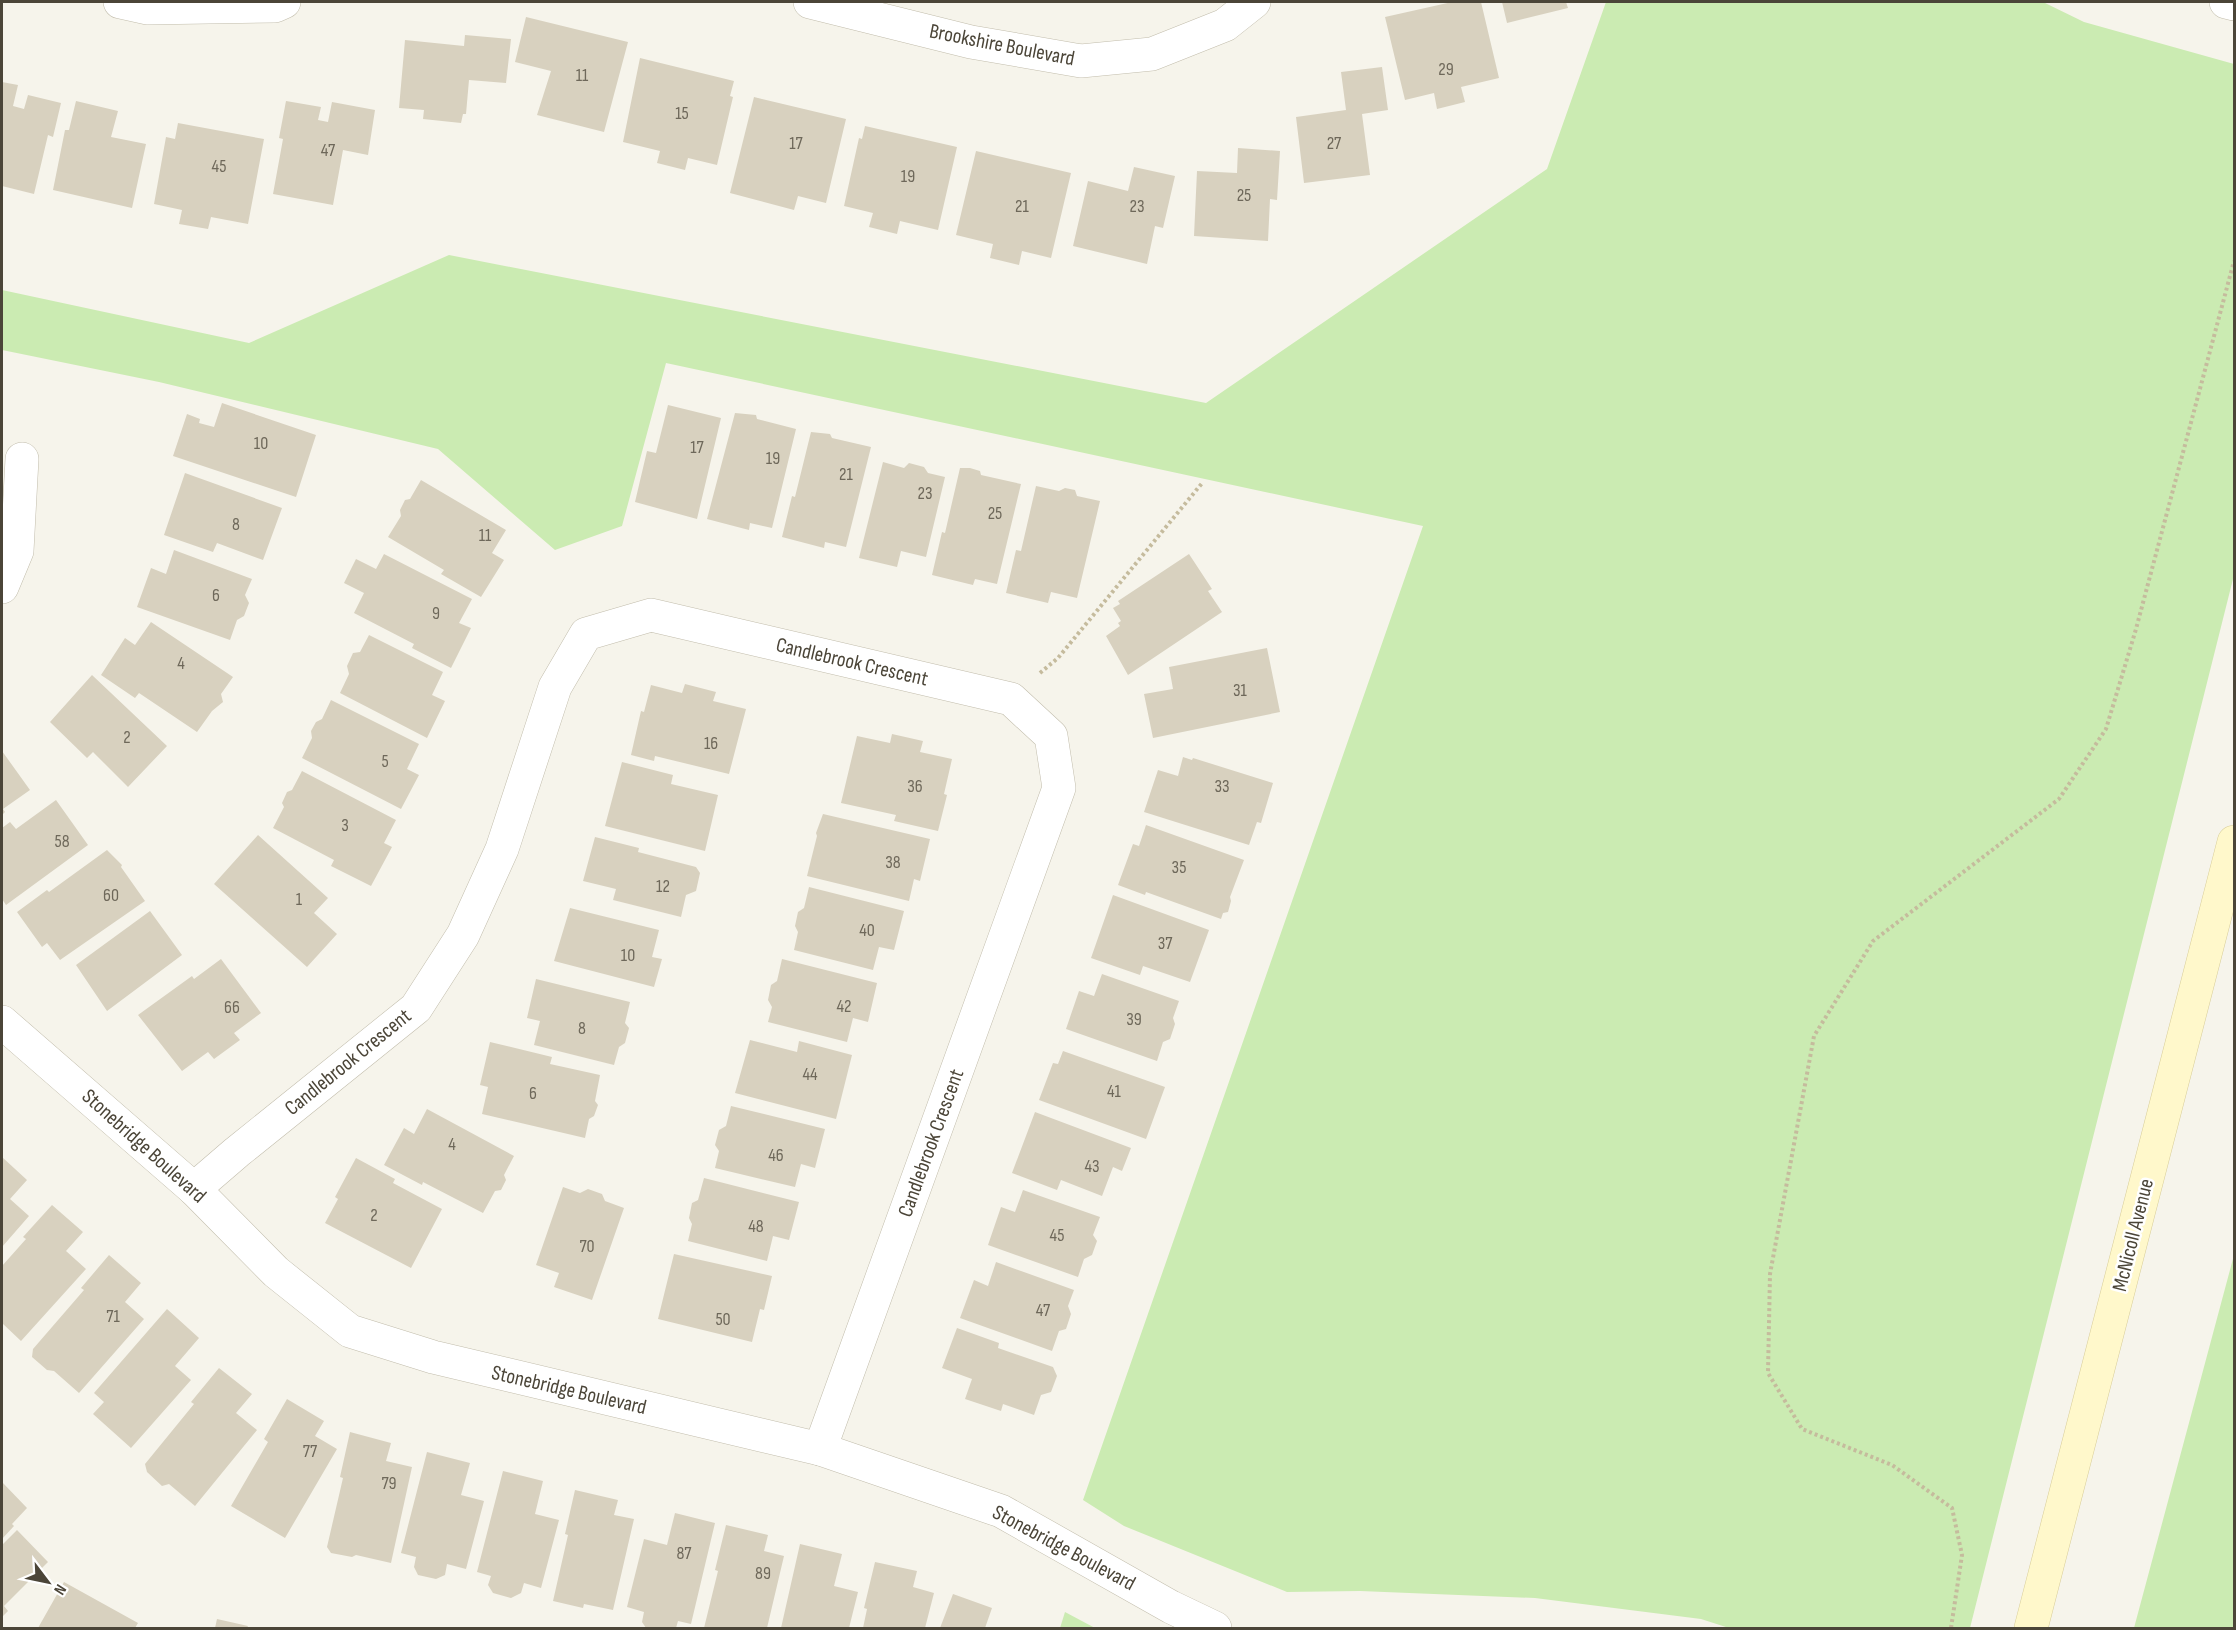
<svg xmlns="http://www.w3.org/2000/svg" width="2236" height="1630" viewBox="0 0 2236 1630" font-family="'Sofia Sans Condensed',sans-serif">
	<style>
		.green { fill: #cbebb2 }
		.building { fill: #d8d1bf }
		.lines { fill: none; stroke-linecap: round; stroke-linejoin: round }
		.minor-casing { stroke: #c2bdac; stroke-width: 34 }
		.tertiary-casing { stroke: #c2bdac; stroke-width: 34 }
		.secondary-casing { stroke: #d8cd99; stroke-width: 34 }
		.path { stroke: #c5bb9d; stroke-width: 4; stroke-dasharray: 3 3; stroke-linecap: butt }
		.minor { stroke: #fff; stroke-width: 33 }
		.tertiary { stroke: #fff; stroke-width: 33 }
		.secondary { stroke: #fff8cb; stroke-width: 33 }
		.labels { text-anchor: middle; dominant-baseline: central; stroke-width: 5; stroke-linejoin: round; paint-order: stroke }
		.number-label { font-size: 18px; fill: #6e685a }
		.street-label { font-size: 21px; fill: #4b4538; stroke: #fff }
	</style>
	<rect width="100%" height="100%" fill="#f6f4eb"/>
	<!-- green -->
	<path class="green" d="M1606,2H2043L2084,22L2234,64V575L1970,1628H1729L1701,1619L1535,1598L1360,1591L1287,1592L1124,1526L1083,1500L1423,526L666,363L622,526L555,550L438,449L159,382L2,350V290L249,343L449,255L1206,403L1547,169Z
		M2234,1255V1628H2134Z
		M1065,1612L1095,1628H1060Z"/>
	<!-- building -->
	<path class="building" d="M1452,2H1481L1499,78L1461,87L1465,102L1437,109L1434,93L1405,100L1385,17Z
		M1502,2H1566L1568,8L1507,23Z
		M526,17L628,42L604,132L537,115L551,71L515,62Z
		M465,35L511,39L506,83L469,80L466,114H463L461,123L423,119L424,110L399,108L405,40L464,46Z
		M640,58L734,81L730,96L733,97L717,165L688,158L685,170L657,163L660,151L623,142Z
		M1382,67L1388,110L1362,114L1370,175L1304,183L1296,117L1346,110L1341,72Z
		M2,82L18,85L13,106L24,109L28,95L61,103L53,137L48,135L34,194L2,186Z
		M754,97L846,119L826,203L798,196L794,210L730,193Z
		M76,101L118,111L111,137L146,144L132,208L53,190L65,130H69Z
		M286,101L321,107L318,120L328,122L332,102L375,110L368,155L343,150L333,205L273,194L283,139L279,138Z
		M178,123L264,139L248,224L211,217L208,229L179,224L182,210L154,204L166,137L175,139Z
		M865,126L957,147L938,230L900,221L897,234L869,227L873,213L844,206L859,138L862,139Z
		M1238,148L1280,151L1277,200L1270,199L1268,241L1194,236L1197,171L1237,173Z
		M976,151L1071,173L1051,258L1022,251L1019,265L990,258L993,244L956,235Z
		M1134,167L1175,176L1163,228L1155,226L1147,264L1073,246L1088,181L1128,191Z
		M222,403L316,435L296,497L173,456L187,414L200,419L199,423L214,427Z
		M668,405L721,418L697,519L635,502L647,451L656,453Z
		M735,413L756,415L757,419L796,429L772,528L750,523L749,530L707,519Z
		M811,432L830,434L832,438L871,447L846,547L825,542L824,548L782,537L792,496L795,497Z
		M883,462L904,468L909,463L924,467L928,473L945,477L926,557L901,551L897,567L859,558Z
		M960,468H970L980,471L981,475L1021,484L997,584L975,579L973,585L932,575L942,532L945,533Z
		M185,473L282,508L263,560L217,543L213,552L164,535Z
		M421,480L506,530L492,553L504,560L481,597L441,574L444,570L388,537L401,516L400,510L405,500L410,499Z
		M1036,486L1059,491L1065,488L1075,490L1077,496L1100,501L1077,598L1051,592L1048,603L1006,593L1016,550L1021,551Z
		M174,550L252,579L245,595L249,603L244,616L237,620L230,640L137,607L151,568L166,574Z
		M384,554L472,599L459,623L471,628L451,668L412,648L414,644L354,613L364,593L344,583L356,559L376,569Z
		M1189,554L1212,589L1208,591L1222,612L1128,675L1106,636L1120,626L1118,623L1121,621L1113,608L1120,604L1118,601Z
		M151,622L233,677L221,694L223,702L212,711L197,732L139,693L135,698L101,675L125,638L135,645Z
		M369,635L443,672L432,695L445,701L427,738L340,693L349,674L347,666L353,653L360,652Z
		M1267,648L1280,712L1153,738L1144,694L1173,689L1169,667Z
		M92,675L167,746L128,787L93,752L87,758L50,722Z
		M685,684L716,692L713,701L746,709L729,774L655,756L654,761L631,755L641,711L644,712L651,685L682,693Z
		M331,700L419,744L407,769L419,775L401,809L302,758L312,738L311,731L316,722L322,719Z
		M892,734L923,741L920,752L952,759L944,794L947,795L938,831L894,821L896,815L841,803L857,736L890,743Z
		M2,751L30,790L3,809L5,812L2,815Z
		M1183,757L1192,760L1193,758L1273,783L1261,823L1257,822L1249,845L1144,812L1158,770L1178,776Z
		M622,762L673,775L671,784L718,795L705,851L605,826Z
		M302,771L396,820L384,843L392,847L371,886L331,866L334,860L273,828L284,807L282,803L287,792L292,790Z
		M56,800L88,845L6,905L2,899V828L10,822L16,829Z
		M823,814L930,839L920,881L914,879L909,901L807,876L817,836L816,833Z
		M1146,825L1244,860L1230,897L1231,901L1228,912L1223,913L1221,919L1146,892L1145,895L1118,885L1133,844L1139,846Z
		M258,835L328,898L314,913L337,934L307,967L214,884Z
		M595,837L639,848L638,852L696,867L700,873L696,891L686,895L681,917L613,900L616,889L583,881Z
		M107,850L122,865L121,867L145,901L60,960L47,943L42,947L17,912L47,890L49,892Z
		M809,887L904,911L894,950L879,947L873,970L794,950L798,932L795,926L798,912L804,908Z
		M1113,895L1209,930L1190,982L1143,966L1140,975L1091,958Z
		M570,908L659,930L652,957L662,959L654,987L554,961Z
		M150,911L182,955L107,1011L76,965Z
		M221,959L261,1013L234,1033L240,1040L214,1059L208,1052L182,1071L138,1015L192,976L194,979Z
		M782,959L877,983L868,1022L853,1018L847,1042L768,1022L772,1007L768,1000L771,985L777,981Z
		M1102,974L1179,1001L1173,1018L1175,1024L1170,1039L1163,1042L1157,1061L1066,1029L1079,991L1094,996Z
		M536,979L630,1002L625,1023L629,1028L625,1043L619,1047L614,1065L534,1045L540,1021L527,1018Z
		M750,1040L797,1052L799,1041L852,1055L836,1119L735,1093Z
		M490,1042L552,1057L550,1064L600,1075L595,1101L598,1105L594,1116L589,1119L585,1138L482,1114L488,1087L480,1085Z
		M1063,1051L1165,1087L1146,1139L1039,1100L1053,1063L1058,1064Z
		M731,1106L825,1129L815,1168L801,1164L795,1187L715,1168L719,1151L715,1145L719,1130L726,1126Z
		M427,1109L514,1156L504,1175L506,1180L501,1190L495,1191L483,1213L423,1182L422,1185L384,1165L404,1128L414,1134Z
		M1035,1112L1131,1148L1122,1171L1113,1167L1102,1196L1061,1180L1057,1190L1012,1173Z
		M2,1157L27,1180L10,1199L29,1216L2,1247Z
		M356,1158L395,1179L393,1183L442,1209L411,1268L325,1223L338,1199L335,1197Z
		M704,1178L799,1202L789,1240L773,1236L767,1261L688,1241L692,1224L689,1218L692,1203L698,1200Z
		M563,1187L580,1193L588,1189L602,1194L605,1201L624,1208L592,1300L554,1287L559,1273L536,1265Z
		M1023,1190L1100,1217L1093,1235L1097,1241L1092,1255L1084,1259L1078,1277L988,1245L1001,1207L1015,1212Z
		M52,1205L83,1232L66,1251L86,1269L21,1341L2,1323V1266L26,1239L23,1237Z
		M674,1254L772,1276L764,1310L760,1309L752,1342L658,1319Z
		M109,1255L141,1283L125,1302L144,1319L79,1393L54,1371L47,1370L32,1357L33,1349L84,1290L81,1288Z
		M996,1262L1074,1290L1068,1306L1071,1314L1066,1329L1059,1331L1052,1351L960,1318L974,1280L988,1286Z
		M167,1309L199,1338L175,1366L191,1380L131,1448L93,1414L104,1402L94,1393Z
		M957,1328L999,1343L998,1348L1053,1367L1057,1376L1051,1392L1041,1395L1034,1415L1003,1404L1001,1411L965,1399L972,1379L942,1368Z
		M219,1368L252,1394L236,1413L257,1430L195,1506L169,1484L162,1486L147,1472L145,1464L194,1404L191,1402Z
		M287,1399L324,1421L315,1436L337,1449L285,1538L231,1506L268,1442L264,1439Z
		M350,1432L391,1443L386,1461L412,1467L391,1563L356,1555L352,1557L331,1553L327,1547L343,1478L340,1477Z
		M427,1452L470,1463L461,1495L484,1501L466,1569L447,1564L445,1575L436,1579L418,1575L414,1567L416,1557L401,1553Z
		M503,1471L543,1481L535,1514L559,1520L541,1588L524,1583L521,1593L511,1598L493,1593L488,1585L491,1576L477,1572Z
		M2,1482L27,1508L12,1524L14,1526L2,1539Z
		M575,1490L618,1500L614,1515L634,1519L613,1610L584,1604L583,1608L553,1601L568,1535L565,1534Z
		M675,1513L715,1523L691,1624L678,1621L676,1628H646L642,1622L644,1612L627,1607L644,1539L667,1545Z
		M726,1525L768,1535L764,1551L784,1556L767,1628H704L718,1571L715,1570Z
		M17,1530L48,1562L4,1606L8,1611L2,1617V1545Z
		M800,1544L842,1554L834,1586L858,1592L849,1628H781Z
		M875,1562L917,1571L913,1587L934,1593L925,1628H863L867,1609L864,1608Z
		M64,1582L138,1623L135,1628H38Z
		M953,1594L992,1608L985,1628H940Z
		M217,1619L248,1626L247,1628H215Z"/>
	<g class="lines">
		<!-- minor casing -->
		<g class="minor-casing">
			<path id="minor" d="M120,2L147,8L275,6L284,2
				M2,587L17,551L22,459
				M194,1189L237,1152L416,1008L463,935L502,849L555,687L586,634L651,615L1011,699L1051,736L1059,788L820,1449"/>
		</g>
		<!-- tertiary casing -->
		<g class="tertiary-casing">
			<path id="tertiary" d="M810,2L971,42L1081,61L1152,54L1225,25L1254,2
				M2226,2L2234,4
				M2,1022L194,1189L276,1272L350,1331L433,1357L820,1449L1001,1511L1171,1607L1215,1628"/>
		</g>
		<!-- secondary casing -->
		<g class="secondary-casing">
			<path id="secondary" d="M2031,1628L2234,842"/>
		</g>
		<!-- path -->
		<path class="path" d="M1040,673L1058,658L1203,482
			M1951,1628L1962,1555L1952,1508L1892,1465L1802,1429L1768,1373L1770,1274L1814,1036L1873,941L2059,799L2106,729L2136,629L2234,261"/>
		<!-- minor -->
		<use href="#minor" class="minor"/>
		<!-- tertiary -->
		<use href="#tertiary" class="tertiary"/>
		<!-- secondary -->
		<use href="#secondary" class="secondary"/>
	</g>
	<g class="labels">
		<!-- number labels -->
		<g class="number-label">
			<text x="1446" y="69">29</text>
			<text x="582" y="75">11</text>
			<text x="682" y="113">15</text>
			<text x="796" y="143">17</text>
			<text x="1334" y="143">27</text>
			<text x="328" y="150">47</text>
			<text x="219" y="166">45</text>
			<text x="908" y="176">19</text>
			<text x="1244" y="195">25</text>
			<text x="1022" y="206">21</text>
			<text x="1137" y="206">23</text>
			<text x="261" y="443">10</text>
			<text x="697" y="447">17</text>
			<text x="773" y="458">19</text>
			<text x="846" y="474">21</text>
			<text x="925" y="493">23</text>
			<text x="995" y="513">25</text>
			<text x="236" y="524">8</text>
			<text x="485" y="535">11</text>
			<text x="216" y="595">6</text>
			<text x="436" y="613">9</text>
			<text x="181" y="663">4</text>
			<text x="1240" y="690">31</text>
			<text x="127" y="737">2</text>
			<text x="711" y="743">16</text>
			<text x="385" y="761">5</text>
			<text x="915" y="786">36</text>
			<text x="1222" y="786">33</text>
			<text x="345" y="825">3</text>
			<text x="62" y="841">58</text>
			<text x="893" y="862">38</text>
			<text x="1179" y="867">35</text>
			<text x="663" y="886">12</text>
			<text x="111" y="895">60</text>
			<text x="299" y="899">1</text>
			<text x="867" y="930">40</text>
			<text x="1165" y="943">37</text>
			<text x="628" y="955">10</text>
			<text x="844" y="1006">42</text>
			<text x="232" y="1007">66</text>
			<text x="1134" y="1019">39</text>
			<text x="582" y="1028">8</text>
			<text x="810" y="1074">44</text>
			<text x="1114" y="1091">41</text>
			<text x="533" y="1093">6</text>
			<text x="452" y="1144">4</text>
			<text x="776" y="1155">46</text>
			<text x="1092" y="1166">43</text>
			<text x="374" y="1215">2</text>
			<text x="756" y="1226">48</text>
			<text x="1057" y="1235">45</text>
			<text x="587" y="1246">70</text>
			<text x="1043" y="1310">47</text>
			<text x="113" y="1316">71</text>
			<text x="723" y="1319">50</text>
			<text x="310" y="1451">77</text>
			<text x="389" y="1483">79</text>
			<text x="684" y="1553">87</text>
			<text x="763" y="1573">89</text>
		</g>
		<!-- street labels -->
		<g class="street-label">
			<text transform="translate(1002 45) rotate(11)">Brookshire Boulevard</text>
			<text transform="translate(852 662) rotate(13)">Candlebrook Crescent</text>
			<text transform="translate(348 1062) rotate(-39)">Candlebrook Crescent</text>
			<text transform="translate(931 1143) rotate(-70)">Candlebrook Crescent</text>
			<text transform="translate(144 1146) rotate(42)">Stonebridge Boulevard</text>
			<text transform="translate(2133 1235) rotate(-76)">McNicoll Avenue</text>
			<text transform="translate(569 1390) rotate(13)">Stonebridge Boulevard</text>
			<text transform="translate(1064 1548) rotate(28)">Stonebridge Boulevard</text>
		</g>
	</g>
	<!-- border -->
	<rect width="2236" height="1630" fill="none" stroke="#4b4538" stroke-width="6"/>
	<!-- north arrow -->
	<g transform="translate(48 1582) rotate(122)" stroke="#ffffff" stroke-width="4.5" paint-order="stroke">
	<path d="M0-4.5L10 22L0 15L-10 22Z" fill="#4b4538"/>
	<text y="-9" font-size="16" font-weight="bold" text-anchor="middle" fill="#4b4538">N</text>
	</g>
</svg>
